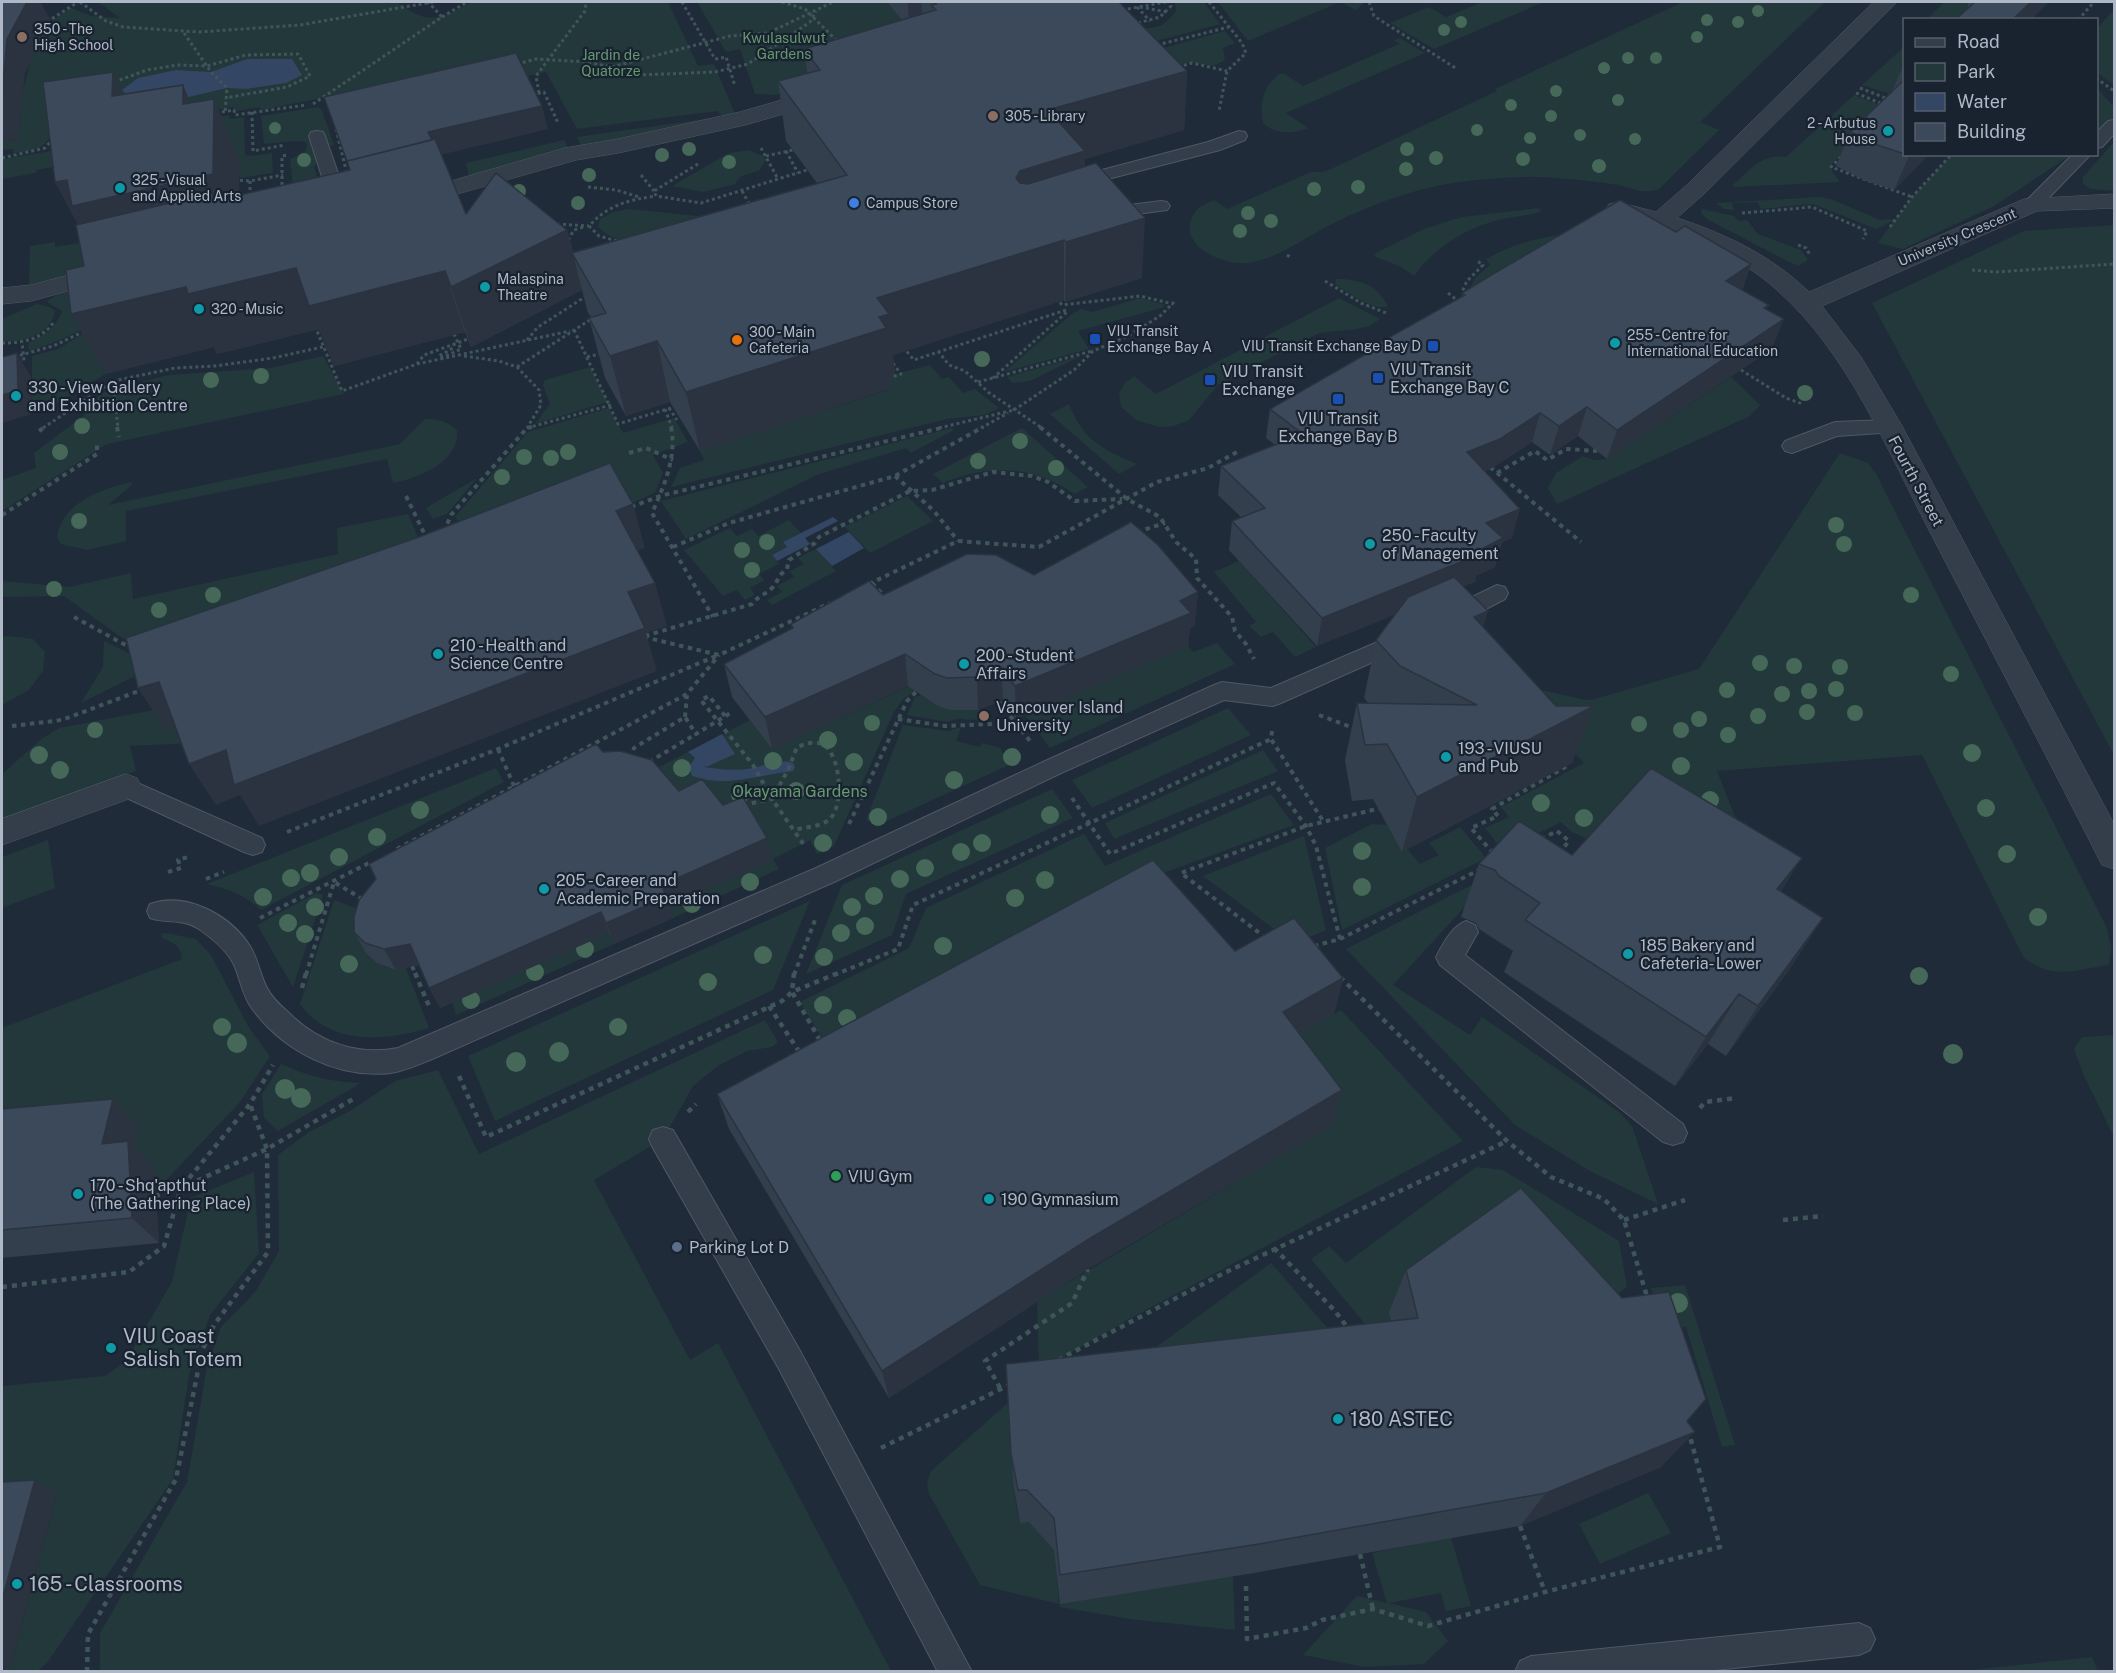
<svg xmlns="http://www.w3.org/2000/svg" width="2116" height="1673" viewBox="0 0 2116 1673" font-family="'Public Sans',sans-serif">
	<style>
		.green { fill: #22383b }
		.water { fill: #334663 }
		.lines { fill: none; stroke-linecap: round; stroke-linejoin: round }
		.stream { fill: #334663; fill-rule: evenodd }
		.lane-casing { stroke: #4f5865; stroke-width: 2 }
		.street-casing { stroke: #4f5865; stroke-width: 1 }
		.path-far2 { stroke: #405559; stroke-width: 3; stroke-dasharray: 3 3; stroke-linecap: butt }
		.path-far1 { stroke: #405559; stroke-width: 4; stroke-dasharray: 4.5 4.5; stroke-linecap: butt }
		.path { stroke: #405559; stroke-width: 4.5; stroke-dasharray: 5 5; stroke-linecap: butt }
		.lane { fill: #343d4a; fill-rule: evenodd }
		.street { fill: #343d4a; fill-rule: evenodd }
		.path-bridge { stroke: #405559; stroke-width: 3; stroke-dasharray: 3 3; stroke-linecap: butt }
		.tree { fill: #466858 }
		.wall { fill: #343f4d }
		.shaded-wall { fill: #2a333f }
		.building { fill: #3c495a; stroke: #2a333f; stroke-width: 1.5 }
		.education-dot { fill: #8d6e63; stroke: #19222f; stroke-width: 2 }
		.culture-dot { fill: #0f9aa8; stroke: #19222f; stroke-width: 2 }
		.shop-dot { fill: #3f7fe0; stroke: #19222f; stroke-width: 2 }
		.transit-dot { fill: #1a4fb4; stroke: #19222f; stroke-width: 2 }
		.food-dot { fill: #e8710a; stroke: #19222f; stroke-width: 2 }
		.leisure-dot { fill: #2e9e5b; stroke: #19222f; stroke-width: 2 }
		.service-dot { fill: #5c6f8a; stroke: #19222f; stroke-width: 2 }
		.labels { text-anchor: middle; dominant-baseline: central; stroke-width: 4.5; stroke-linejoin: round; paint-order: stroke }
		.far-poi-label { font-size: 14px; fill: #afb8c7; stroke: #19222f; text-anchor: start }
		.far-park-label { font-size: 14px; fill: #659971; stroke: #19222f }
		.far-street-label { font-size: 14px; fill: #afb8c7; stroke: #19222f }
		.poi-label { font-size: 16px; fill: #afb8c7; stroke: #19222f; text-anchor: start }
		.street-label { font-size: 16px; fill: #afb8c7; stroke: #19222f }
		.park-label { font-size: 16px; fill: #659971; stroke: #19222f }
		.near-poi-label { font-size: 20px; fill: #afb8c7; stroke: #19222f; text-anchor: start }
	</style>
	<rect width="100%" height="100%" fill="#202b3a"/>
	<!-- green -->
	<path class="green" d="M98,2H398C428,26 440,20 471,2H668L698,66L714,64L736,116L724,118L717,111L577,129L546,72L522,77L327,97L261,110L260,107L237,111L234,107L49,137C43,152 27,151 13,153V149L2,150V142L18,140L23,90L30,63L51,21L71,8L91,16L120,18Z
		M697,2H887L895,11L917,22L868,60L777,95L755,94L740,49L726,52Z
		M1182,2H1204L1220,24L1149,43L1136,27C1156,30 1164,27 1176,11L1175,3Z
		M1218,2H1365L1356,10L1340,2L1248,41Z
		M1482,2H1544L1434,49L1390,23L1429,7L1446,17Z
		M1683,2H1825L1700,122L1719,130L1658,190C1643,194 1632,188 1618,185C1602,183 1585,180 1568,179C1531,175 1496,177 1459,182C1417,188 1372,204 1334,223C1306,236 1279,259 1247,263C1223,266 1173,244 1195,212C1199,206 1208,203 1214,200L1227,209L1311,172H1323L1333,168L1497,91L1495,89Z
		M1944,2H1972L2001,19L1935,20L1929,17Z
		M2114,10V85L2096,72L2097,28Z
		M1225,31L1235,43L1223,48L1225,60L1213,66L1190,62L1165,69L1149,52Z
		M1400,38L1425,53L1286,113L1308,128C1293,134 1275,135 1263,123C1259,103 1263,87 1279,74H1285L1303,86L1399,44L1394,40Z
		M1904,47V88L1896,96L1862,85Z
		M2096,87L2114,107V117L2097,134Z
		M1854,95L1888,108L1829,167L1840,182L1733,187L1734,184C1751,169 1762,153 1786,157Z
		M319,107L322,111L334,145L326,147L314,168L326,204L293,186L290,159L304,153L307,147L306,142L295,141L264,144L261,116Z
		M229,115L230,119L244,117L245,155L250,156L272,153L273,173L239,178L148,126Z
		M705,119L707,122L583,150L577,137Z
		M564,140L571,153L469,177L466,163Z
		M2114,142V191L2091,189L2083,184L2082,178Z
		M65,149L64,165L37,170L36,173L2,179V159Z
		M749,150L763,156L766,160L760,170L740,177L735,184L703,192L672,186L729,153Z
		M1952,154L2071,155L1994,206L1903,249L1878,243L1894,220L1876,229L1813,204L1761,209L1757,202L1732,203L1734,210L1723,209L1716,203L1820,197L1831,199L1880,220L1896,219L1912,197Z
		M1539,208L1542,211C1530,216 1515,216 1502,219C1466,228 1436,246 1414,276L1401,267L1374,256L1376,253L1426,228L1462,217Z
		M629,209L709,217C691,224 666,239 647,243C632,245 607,239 598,226L600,219L613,212Z
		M1702,209L1734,216L1739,221L1747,220L1758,234L1801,250L1808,260L1798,266L1787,261L1707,219L1701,213Z
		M2114,225V755L1872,303L2024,231Z
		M1581,233L1468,291L1476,277L1490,265L1486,259C1517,242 1546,235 1581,233Z
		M124,236L180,248L29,286L30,246L55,242V247Z
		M1336,279C1359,279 1379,285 1388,307C1372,310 1349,293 1335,284Z
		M93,286L101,323C76,331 54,344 29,351L28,343C45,334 55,329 62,311L48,303V300L57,295Z
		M1140,298L1166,305L1161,308L1078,331L1089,349L1004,372L1073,313L1081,309L1092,312Z
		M1339,298L1380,319L1370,326L1356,329L1319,333L1218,385L1189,420L1174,426L1159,427L1136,420L1121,407L1119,393L1125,383L1134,376L1156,394Z
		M37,304L50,307L55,311C52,334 22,343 2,341V319Z
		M99,330L105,374C82,389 60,406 32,409V356L58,349L84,333Z
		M323,356L344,394L107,444L2,511V480L36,468L34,453L83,416L100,394L116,388L169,375L271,368Z
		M1081,356L1030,381L1012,383L1007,377Z
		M930,365L942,379L949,377L963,393L975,389L999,408L985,415L947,419L671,487L680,468L704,460L700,451L891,389L884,377Z
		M590,367L608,402L535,424L550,404L543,385L545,380Z
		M1731,377L1760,405L1750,416L1557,504L1548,488L1556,473L1583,456L1594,460L1607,459Z
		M1069,404C1083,440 1103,450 1137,464L1119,474L1050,414Z
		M609,408L623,433L674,418L688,442L653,455L663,473L655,493L622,507L465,529L455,517L528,432Z
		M425,419C439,419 446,421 457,430C460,462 419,478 393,483L387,459L126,511V541L87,550L61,544L57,537C62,502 102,489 131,482L133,484L108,505L400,444Z
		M952,428L954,430L911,453L906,448L819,474L686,539L661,501Z
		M1022,428L1088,487L1074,494C1034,465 988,464 943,483L933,474Z
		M1840,453L1868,463L1876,474L2107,928L2111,948L2109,965C2073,970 2055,980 2024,958L1922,755L1717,771L1757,872L1587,839L1572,832L1561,822L1503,851L1485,828L1509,817L1501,807L1584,763L1516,691C1543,685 1565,698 1591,700L1699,669Z
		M477,478L447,514L433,519L426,508Z
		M907,496L933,521L870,553L845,527Z
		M408,514L437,581L179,671L118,635L64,596L2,597V581L70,587L131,573L133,599L338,554L337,528Z
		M789,520L801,533L784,542L788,547L772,555L779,564L759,574L765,580L750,588L755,595L745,600L737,590L723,596L684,550L730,528L737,536L752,529L758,536Z
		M816,549L836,571L772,605L767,600L782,592L777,586L794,577L790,571L804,564L798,558Z
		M1239,561L1316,647L1295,657L1273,632L1261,637L1249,626L1256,622L1214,572Z
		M8,636L33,639L45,652L43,671L29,690L2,705V637Z
		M104,641L155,666L81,703L103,667Z
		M1217,643L1235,664L1050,748L1025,715L1188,646L1194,652Z
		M916,683L920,688L903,699L894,712L834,846L817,854L810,840L773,859L779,869L673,918L669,906L772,859L685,813L655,769L750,720L772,749Z
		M924,694L950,710H978L986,712L988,719L967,720L960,718L947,722L907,715L915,697Z
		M1228,708L1251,735L1092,808L1072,780Z
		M159,709L186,724L192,743L130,746L136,771L2,819V774L40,740L59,728Z
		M903,725L948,731L961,727L956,741L980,747L982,743L1000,748L1011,764L878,825L866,820Z
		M1263,750L1278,771L1114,839L1105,823Z
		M496,768L504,782L261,910C245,895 228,889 207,884Z
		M1052,789L1073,818L906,894L892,935L806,974L842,885Z
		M1271,794L1294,825L1126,887L824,1041L800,1002L909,948L926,908L1084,834L1105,866Z
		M1372,824L1387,825L1420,864L1439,855L1429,843L1460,827L1486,858L1342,930L1325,848Z
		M1304,836L1326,930L1294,944L1203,876Z
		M48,840L55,888L2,908V857Z
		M1497,872L1393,985L1470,1035L1482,1017L1619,1112L1632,1126L1658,1204L1590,1171L1515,1125L1346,949Z
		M316,893L323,895L293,987L257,925Z
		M334,900L375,915L368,954C379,965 390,971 406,968L429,1028C385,1041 330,1046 300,1004Z
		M810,901L773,990L495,1121L468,1056Z
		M165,933L196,939L211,955L248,1026L270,1056L240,1102L155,1192L154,1167L129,1170L139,1126L2,1138V1028L182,959C181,946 173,942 162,938L161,934Z
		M609,933L614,944L456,1015L452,1002Z
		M1341,1010L1463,1141L1131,1318L1039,1371L1037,1301L1332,1125L1275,1048Z
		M765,1020L778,1042L772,1047L747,1051L719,1065L693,1086L663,1139L594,1180L690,1360L718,1343L891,1671L100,1672V1633L187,1482L207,1367L221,1327L256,1291L279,1251L278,1155L309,1132L350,1111L395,1081L438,1070L479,1154Z
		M2114,1035V1137L2084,1076L2074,1049L2082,1037Z
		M281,1064C308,1076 331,1082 361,1083L278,1131L264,1118L262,1094Z
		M1476,1167L1503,1170L1619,1241L1627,1287L1580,1324L1399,1357L1375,1336L1311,1259L1329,1246L1346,1263Z
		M254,1172L259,1253L210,1315L189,1375L173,1479L47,1663L37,1671H9L57,1493L2,1496V1386L105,1376L126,1361L172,1282L191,1198Z
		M1271,1263L1330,1331L1096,1391Z
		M1685,1285L1735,1445L1722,1447L1686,1327L1663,1329L1651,1288Z
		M1009,1402L1016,1506L1020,1522H1029L1054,1541L1059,1603L1233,1576L1235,1630L1130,1619L1060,1607L1059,1604L980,1585L929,1494L927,1482L931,1471Z
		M1648,1493L1671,1533L1600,1564L1579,1524Z
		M1451,1537L1471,1606L1446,1611L1441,1593L1389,1603L1426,1612L1448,1641L1424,1664L1365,1667L1303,1655L1357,1596L1387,1603L1372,1553Z
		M2092,1657L2098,1671H1963Z"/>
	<!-- water -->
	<path class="water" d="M247,59H292L302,75L286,83L246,89L227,88L172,101H132L122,90L138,78L176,70L211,72Z
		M833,517L838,521L805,538L810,544L777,561L772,555L787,547L783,542Z
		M849,532L864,548L832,566L816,549Z
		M722,734L735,754L706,767L688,752Z"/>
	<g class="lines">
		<!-- stream -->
		<path class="stream" d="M700,756L705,758L707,762L704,767C718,769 733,771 747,769C763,767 777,758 793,763L795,767L793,771C787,773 780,772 774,774C745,779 722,786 692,776L689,767L695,758Z"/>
		<!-- lane casing -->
		<g class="lane-casing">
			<path id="lane" d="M2114,120V134L2102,147L2096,148V133L2108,121Z
				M317,131L323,132L325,136L349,205L346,209H334L331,205L309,136L311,132Z
				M1239,131L1245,132L1247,136L1245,140L1220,150L1108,179L1102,178L1099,174L1102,170L1208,142Z
				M2073,154H2091L2039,208H2027L2024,204L2027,200Z
				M1161,201L1167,202L1170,206L1167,210L1106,218L1100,217L1097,213L1100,209L1106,208Z
				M1888,420L1895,422L1898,427L1895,432L1837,436L1792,453L1785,451L1782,446L1785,441L1835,422Z
				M1497,585L1505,587L1508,593L1505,599L1459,623L1451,625L1443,623L1440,617L1443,611Z
				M1403,631L1411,633L1414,639L1411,645L1281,703L1273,706L1224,700L1059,774L834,882L430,1060C418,1065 404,1071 391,1073C338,1079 282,1051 251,1007C241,993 240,975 232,961C225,949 209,936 199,929C183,918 167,924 150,918L147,911L150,904C186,891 230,915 250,946C258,959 260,975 267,988C272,998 281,1006 289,1013C318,1042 357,1056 398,1048L816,868L1043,762L1214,685L1222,682L1271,688Z
				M126,778L262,838L265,845L262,852L253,855L244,852L118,794L114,787L118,780Z
				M1466,921L1475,925L1478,932L1465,955L1683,1124L1687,1133L1683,1142L1673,1145L1663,1142L1440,965L1436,957C1443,944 1452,926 1466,921Z
				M663,1127L673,1130L799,1349L972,1672H938L779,1369L653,1148L649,1139L653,1130Z
				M1859,1623L1870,1628L1875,1639L1870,1650L1859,1655L1696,1672H1515L1520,1661L1531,1656Z"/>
		</g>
		<!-- street casing -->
		<g class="street-casing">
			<path id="street" d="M1874,2H1897L1705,193L1677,218C1726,234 1772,256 1809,292L2024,199L2114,194V208L2037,211L1822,306L1861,357L1902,426L2114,824V869L2102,865C2045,753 1987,642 1929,530C1886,448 1848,353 1777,290C1731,248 1668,230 1609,214L1606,209L1609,204L1618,202L1656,212L1689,183Z
				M824,88L832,90L835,95L832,100L745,125L618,153L576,160L412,207L403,205L400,200L403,195L565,148L618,139L740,112Z
				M111,264L120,267L124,272L120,277L31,301L2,304V288L31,285Z
				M126,774L137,778L142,787L137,796L2,845V819Z"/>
		</g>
		<!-- path-far2 -->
		<path class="path-far2" d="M80,2L106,21L123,27L199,32L300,25L433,2
			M682,2L715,59L726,57L735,86
			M1209,2L1242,43L1246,53L1227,71L1219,111
			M1369,2L1374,16L1457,69
			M1137,7L1150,21
			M1140,7L1167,12
			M1122,10L1166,2
			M442,17L467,2
			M2078,20L2094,2
			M1138,23L1160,17L1171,6V2
			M184,33L211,72L227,88L225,112
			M41,40L53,18L78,2
			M1157,45L1229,27
			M517,64L536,59L587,62L612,67L730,36L768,33L833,2
			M1178,67L1192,63L1227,71
			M614,68L639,75L715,72L748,64L810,22L816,11
			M2096,78L2114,91
			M114,82L147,70L177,65L207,66L246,55L298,54L310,76L287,87L225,98
			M1860,88L1888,99
			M539,93L536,76L585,11L586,2
			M1856,93L1885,105
			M532,95L544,92L558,123
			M313,104L442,17L428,2
			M252,112L253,151L285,145
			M216,113L234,110L235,115L306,105
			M761,148L778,179
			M786,151L798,173
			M766,156L793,150
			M1841,157L1831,167L1912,197
			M2,158L45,148L52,140
			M698,164L654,191L656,196L701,203L807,170
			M641,175L654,191
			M234,180L250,181L283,175
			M250,181V196
			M588,187L616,190L639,197
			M282,191V156L288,155
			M742,191L751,207
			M1742,213L1812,207L1867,231L1863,239
			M557,224L589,226
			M1890,227L1912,197L1952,154
			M568,240L574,230L584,227
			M617,241L599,236L589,226C608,205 628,200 656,196
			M1798,245L1806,248L1810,255
			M1287,255L1290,257
			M1972,270L1996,272L2114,264
			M1325,281L1361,303L1386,313
			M1448,293L1458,301
			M1465,295L1462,292L1467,281L1483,265L1476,260
			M1056,298L1062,305L1140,296L1173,304
			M315,326L342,391L417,364L570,331
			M574,330L618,424L674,407
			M527,340L538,327L588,295
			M2,343C21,343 41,340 53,323
			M903,347L914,360L1066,310L1067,312L993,378
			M938,351L949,365L965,371L988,392L1042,428
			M464,356L499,361L517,367L539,390L541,405L527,428
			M14,357L53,346L85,331
			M587,357L604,353
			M19,363L24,361L22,342
			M417,364L424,355L468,339
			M517,367L593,318
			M1741,370L1786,398L1803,404
			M888,378L901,374L892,362
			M113,381L118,428
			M978,382L1092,351
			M669,408L677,420
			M665,409L672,428
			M1014,410L1074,370L1093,351L1128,336L1160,316L1174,302
			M43,428L113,381L175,368L215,366L273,358
			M527,428L611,405
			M939,428L1014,410
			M981,428L1008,413"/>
		<!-- path-far1 -->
		<path class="path-far1" d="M117,427L119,437
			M671,427C677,457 664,486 652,513L713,617
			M1040,427L1127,499L1160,517L1176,542L1196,559L1197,578L1232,617L1235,631L1246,644L1254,659
			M39,431L45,427
			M629,453L646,448L673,460
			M1490,467L1581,542
			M1497,473L1535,451L1547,460L1566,449L1597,451
			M895,476L934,511L958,541
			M406,496L427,539
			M631,507L660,496L945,427
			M2,515L97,454V441
			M444,532L451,515L527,428L532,427
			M1137,532L1165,523
			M673,547L729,523L895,476L983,427
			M872,583L886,598
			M869,584L958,541L1039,547L1157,482L1208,468L1237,452
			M74,617L131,648
			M645,636L752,604C758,596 765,595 772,588C779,581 776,577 787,569L789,560L815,543L819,537L910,491L932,490L993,472L1032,476L1048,482L1075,501L1122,499
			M644,637L719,655L830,603
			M999,702L1030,741
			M1319,715L1356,729
			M725,716L709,696L701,700L753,765L772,799L804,845
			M685,717L687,695
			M898,719L945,726L1015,723
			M12,726L62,720L144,689
			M1272,731L1271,739L1323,821
			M498,749L514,786
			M631,759L634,748L685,717L696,734L732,712
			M649,762L696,734
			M1072,798L1110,854L1274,783L1306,826L1316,846L1340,939
			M743,805L772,799L788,770L797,747C806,744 815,740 824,745C841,757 844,805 830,819C821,827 805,827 794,830
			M849,824L907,701L918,690
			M287,832L498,749L716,656
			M1541,839L1557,831L1569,841L1560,852
			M397,849L687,694L719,655
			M1493,853L1471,828L1498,816L1492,809L1569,765L1565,761
			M168,872L181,868L178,860L188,857
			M206,879L224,872
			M260,918L371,862
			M1266,938L1181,873L1306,826L1381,808
			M1314,946L1340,939L1481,869
			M412,966L416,975
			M306,975L334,882L364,900
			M794,975L815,920
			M834,975L898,949L913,905L1271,739"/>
		<!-- path -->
		<path class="path" d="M415,973L429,1006
			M794,973L792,992L821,1042
			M1340,977L1507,1141L1551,1177L1604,1199L1624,1220L1648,1300
			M302,988L306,973
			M769,1006L800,1053
			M459,1076L486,1137L782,1001L792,992L838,973
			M1700,1108L1705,1102L1736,1098
			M688,1112L696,1104
			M155,1196L181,1188L250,1104L273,1065
			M1624,1220L1685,1200
			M1783,1220L1823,1216
			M1274,1248L1335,1311L1348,1328
			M2,1287L129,1272L164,1246L181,1188L267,1149L355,1098
			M1058,1360L1224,1273L1507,1141
			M1000,1388L985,1361L1072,1303L1088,1269
			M881,1448L1011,1384
			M1520,1526L1545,1592
			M1360,1554L1373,1609
			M1246,1586L1247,1639L1306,1628L1322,1620L1373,1609L1428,1626L1545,1592L1720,1547L1689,1433
			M87,1672L88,1634L176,1479L202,1351L214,1325L268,1252L267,1149L250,1104"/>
		<!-- lane -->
		<use href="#lane" class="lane"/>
		<!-- street -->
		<use href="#street" class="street"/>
		<!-- path-bridge -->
		<path class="path-bridge" d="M782,2L805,9L838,42
			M336,129L347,174
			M454,334L461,349L441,358L439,356L453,348L454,344
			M273,358L327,346"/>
	</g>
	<!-- trees -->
	<g class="tree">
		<circle cx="1758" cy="11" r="6"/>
		<circle cx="1707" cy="20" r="6"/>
		<circle cx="1461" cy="22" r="6"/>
		<circle cx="1738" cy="22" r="6"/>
		<circle cx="1444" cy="30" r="6"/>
		<circle cx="1697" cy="37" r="6"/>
		<circle cx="1628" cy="58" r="6"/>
		<circle cx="1656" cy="58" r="6"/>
		<circle cx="1604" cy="68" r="6"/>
		<circle cx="1556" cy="91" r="6"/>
		<circle cx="1618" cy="100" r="6"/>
		<circle cx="1511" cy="105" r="6"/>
		<circle cx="1551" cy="116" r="6"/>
		<circle cx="275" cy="128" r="6"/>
		<circle cx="1477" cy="130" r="6"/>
		<circle cx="1580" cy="135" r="6"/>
		<circle cx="1530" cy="138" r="6"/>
		<circle cx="1635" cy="139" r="6"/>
		<circle cx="689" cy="149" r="7"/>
		<circle cx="1407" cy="149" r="7"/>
		<circle cx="662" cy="155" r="7"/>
		<circle cx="1436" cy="158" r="7"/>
		<circle cx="1523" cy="159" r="7"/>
		<circle cx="304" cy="160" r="7"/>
		<circle cx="729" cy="162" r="7"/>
		<circle cx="1599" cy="166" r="7"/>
		<circle cx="1406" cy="169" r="7"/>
		<circle cx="589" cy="175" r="7"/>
		<circle cx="1358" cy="187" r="7"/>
		<circle cx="1314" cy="189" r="7"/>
		<circle cx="519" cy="191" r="7"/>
		<circle cx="578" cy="203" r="7"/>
		<circle cx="1248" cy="213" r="7"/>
		<circle cx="1271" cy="221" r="7"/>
		<circle cx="1240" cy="231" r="7"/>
		<circle cx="982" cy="359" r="8"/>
		<circle cx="261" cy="376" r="8"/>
		<circle cx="211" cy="380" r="8"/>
		<circle cx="1805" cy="393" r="8"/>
		<circle cx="82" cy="426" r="8"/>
		<circle cx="1020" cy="441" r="8"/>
		<circle cx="60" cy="452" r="8"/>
		<circle cx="568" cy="452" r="8"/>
		<circle cx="524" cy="457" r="8"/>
		<circle cx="551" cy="458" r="8"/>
		<circle cx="978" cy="461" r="8"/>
		<circle cx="1056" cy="468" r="8"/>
		<circle cx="502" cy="477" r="8"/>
		<circle cx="79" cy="521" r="8"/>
		<circle cx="1836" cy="525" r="8"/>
		<circle cx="767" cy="542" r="8"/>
		<circle cx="1844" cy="544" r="8"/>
		<circle cx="742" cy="550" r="8"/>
		<circle cx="752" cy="570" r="8"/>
		<circle cx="54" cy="589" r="8"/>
		<circle cx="213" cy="595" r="8"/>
		<circle cx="1911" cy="595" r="8"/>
		<circle cx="159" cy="610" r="8"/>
		<circle cx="1760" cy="663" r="8"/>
		<circle cx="1794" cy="666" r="8"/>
		<circle cx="1840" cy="667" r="8"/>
		<circle cx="1951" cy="674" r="8"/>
		<circle cx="1836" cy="689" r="8"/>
		<circle cx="1727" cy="690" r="8"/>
		<circle cx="1809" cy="691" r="8"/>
		<circle cx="1782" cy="694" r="8"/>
		<circle cx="1807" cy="712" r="8"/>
		<circle cx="1855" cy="713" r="8"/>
		<circle cx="1758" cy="716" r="8"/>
		<circle cx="1699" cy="719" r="8"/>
		<circle cx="872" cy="723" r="8"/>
		<circle cx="1639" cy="724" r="8"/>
		<circle cx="95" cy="730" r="8"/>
		<circle cx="1681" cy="730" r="8"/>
		<circle cx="1728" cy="735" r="8"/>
		<circle cx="828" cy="740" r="9"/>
		<circle cx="1972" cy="753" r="9"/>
		<circle cx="39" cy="755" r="9"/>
		<circle cx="1012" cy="757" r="9"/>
		<circle cx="773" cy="761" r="9"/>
		<circle cx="854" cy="762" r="9"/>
		<circle cx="1681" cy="766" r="9"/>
		<circle cx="682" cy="768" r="9"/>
		<circle cx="60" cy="770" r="9"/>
		<circle cx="954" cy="780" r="9"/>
		<circle cx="796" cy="791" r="9"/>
		<circle cx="740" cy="795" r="9"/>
		<circle cx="1710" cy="800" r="9"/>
		<circle cx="1541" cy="803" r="9"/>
		<circle cx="1986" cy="808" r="9"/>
		<circle cx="420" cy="810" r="9"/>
		<circle cx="1050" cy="815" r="9"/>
		<circle cx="878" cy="817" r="9"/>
		<circle cx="1584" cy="818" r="9"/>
		<circle cx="377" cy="837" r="9"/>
		<circle cx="823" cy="843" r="9"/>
		<circle cx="982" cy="843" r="9"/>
		<circle cx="1362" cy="851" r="9"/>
		<circle cx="961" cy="852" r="9"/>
		<circle cx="2007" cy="854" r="9"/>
		<circle cx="339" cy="857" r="9"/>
		<circle cx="925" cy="868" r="9"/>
		<circle cx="310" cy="873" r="9"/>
		<circle cx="291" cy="878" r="9"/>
		<circle cx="900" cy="879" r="9"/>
		<circle cx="1045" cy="880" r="9"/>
		<circle cx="750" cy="882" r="9"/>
		<circle cx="1362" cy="887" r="9"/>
		<circle cx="874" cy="896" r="9"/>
		<circle cx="263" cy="897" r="9"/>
		<circle cx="1015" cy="898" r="9"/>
		<circle cx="692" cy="904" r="9"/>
		<circle cx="315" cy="907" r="9"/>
		<circle cx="852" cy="907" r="9"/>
		<circle cx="2038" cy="917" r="9"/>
		<circle cx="288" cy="923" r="9"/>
		<circle cx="865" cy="926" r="9"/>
		<circle cx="841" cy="933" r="9"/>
		<circle cx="305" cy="934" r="9"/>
		<circle cx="943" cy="946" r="9"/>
		<circle cx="585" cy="949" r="9"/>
		<circle cx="763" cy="955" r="9"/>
		<circle cx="824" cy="957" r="9"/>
		<circle cx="349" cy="964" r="9"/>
		<circle cx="535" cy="972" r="9"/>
		<circle cx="1919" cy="976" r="9"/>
		<circle cx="708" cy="982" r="9"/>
		<circle cx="471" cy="1000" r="9"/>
		<circle cx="823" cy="1005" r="9"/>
		<circle cx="847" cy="1018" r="9"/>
		<circle cx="222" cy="1027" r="9"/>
		<circle cx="618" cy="1027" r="9"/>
		<circle cx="237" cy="1043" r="10"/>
		<circle cx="559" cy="1052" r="10"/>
		<circle cx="1953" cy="1054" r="10"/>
		<circle cx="516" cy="1062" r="10"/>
		<circle cx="285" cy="1089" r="10"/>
		<circle cx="301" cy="1098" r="10"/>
		<circle cx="1678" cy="1303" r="10"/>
	</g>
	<!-- wall -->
	<path class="wall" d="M887,2H1119L1187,71L1184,130L1085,159V167L1142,278L1065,302L1064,300L893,355L895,374L891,375L892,388L700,451L670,402L626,416L605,378L589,318L591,317L588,313L582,290L471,347L465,332L334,366L319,329L217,354L214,347L105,374L84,266L78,224L55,182L124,94L191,102L214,99L239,159V195L548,129L441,154L466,214L567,230L573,252L817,183L786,141L778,81L807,73L804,49L902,20Z
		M1969,2H2049L1968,7H1967Z
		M1905,67V154H1929L1894,190L1866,181L1836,166L1850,132L1892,91L1901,71Z
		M1676,232L1751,264L1742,290L1767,310L1772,349L1607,459L1578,436L1550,455L1532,442L1492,468L1485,471L1512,538L1502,542L1495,567L1476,576L1475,582L1463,586L1483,627L1556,706H1594L1572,763L1402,852L1373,799L1352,801L1345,760L1357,703L1369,704L1364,698L1376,640L1396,614L1317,646L1229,550L1232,521L1241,517L1218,495L1221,466L1275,445L1266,438L1270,409L1379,346V343L1462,296V293Z
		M1034,575L1195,626L1190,628L1188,646L1016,719L1003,700L978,710H950L938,706L908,686L772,749L732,697L724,664L792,629L791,624L883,595Z
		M603,752L679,791L723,805L772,860L669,906L673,918L614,944L609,933L440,1008L419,965L396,970L377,963L366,953L354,932Z
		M1572,855L1781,892L1823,918L1789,970L1726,1056L1708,1044L1675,1086L1504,972L1513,951L1479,929L1476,923L1461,917L1479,864Z
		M1235,951L1343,978L1334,1014L1300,1034L1342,1090L1333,1125L1088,1269L889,1398L729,1129L717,1094Z
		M2,1109L139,1126L134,1147L154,1167L159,1243L2,1258Z
		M1406,1270L1687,1421L1661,1467L1520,1526L1248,1574L1060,1604L1054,1550L1029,1522L1020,1523L1014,1488L1011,1454L1391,1321L1389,1312Z"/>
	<!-- shaded-wall -->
	<path class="shaded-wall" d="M27,2H41L51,21L25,73L18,140L2,142V94L7,39Z
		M908,2H921L923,22L909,28Z
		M2031,2H2049L2031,20H2012Z
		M1187,71L1184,130L1085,159V211L1021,231L1016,178L1048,110Z
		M113,72L141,132L112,96Z
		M183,85L209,145L183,104Z
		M214,99L239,159L240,234L87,242L55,182L67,180Z
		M542,106L548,129L436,156L428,132Z
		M1910,154H1929L1894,190L1909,156Z
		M1145,218L1142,278L1065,302L1066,242Z
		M567,230L582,290L471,347L451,287Z
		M1064,240V300L893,355L895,374L891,375L892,388L700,451L686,392L877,298Z
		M1751,264L1740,294L1726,281Z
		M296,268L445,271L465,332L334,366L319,329L217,354L214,347L105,374L71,314L186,287Z
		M1784,319L1772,349L1607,459L1617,430Z
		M657,341L670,402L626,416L610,356Z
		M17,353L31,377L32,414L2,423V395Z
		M1587,407L1578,436L1550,455L1559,426Z
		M1540,413L1532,442L1492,468L1460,481L1467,452Z
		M633,504L645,548L628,554L616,511Z
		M1520,509L1512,538L1502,542L1495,567L1476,576L1475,582L1317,646L1322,618L1486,523Z
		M655,583L667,626L646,633L657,671L259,826L240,795L216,805L189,764L628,592Z
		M1198,592L1195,626L1190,628L1188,646L1016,719L1015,686L1180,601Z
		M1488,611L1471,669L1474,617Z
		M905,654L908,686L772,749L765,717Z
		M1001,667L1003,700L978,710L977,677Z
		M159,682L185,724L165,730L138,688Z
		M1594,706L1572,763L1402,852L1417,797Z
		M767,838L772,860L669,906L673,918L614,944L606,923L662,885Z
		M1802,858L1769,911L1777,889Z
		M601,912L609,933L440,1008L429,988Z
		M1823,918L1789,970L1726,1056L1758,1006Z
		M410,944L421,964L396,970L384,949Z
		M1343,978L1334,1014L1275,1048L1283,1012Z
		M1739,994L1708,1044L1675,1086L1706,1037Z
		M1342,1090L1333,1125L1088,1269L889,1398L882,1371L1089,1239Z
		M113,1099L139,1126L134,1147L154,1167L159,1243L132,1218L102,1144Z
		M1695,1432L1661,1467L1520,1526L1546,1493Z
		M35,1480L57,1493L9,1671H2V1600Z"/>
	<!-- building -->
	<path class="building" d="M2,2H27L7,39L2,94Z
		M933,2H1119L1187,71L1048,110L1085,151L1020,171L1016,178L1020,183L1028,184L1096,163L1145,218L1066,242L1064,240L877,298L889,314L879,317L886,328L686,392L657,341L610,356L589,318L606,313L572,253L847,175L778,81L820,70L804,49L936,10L931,5L936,4Z
		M1975,2H2031L2012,20H1955Z
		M516,53L542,106L428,132L432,140L347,161L324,97Z
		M113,72L112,96L183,85V104L214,99L213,174L72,206L67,180L55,182L43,82Z
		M1905,79V154L1880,146L1850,132Z
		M435,139L466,214L496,173L567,230L451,287L445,271L309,306L296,268L188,294L186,287L71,314L66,270L84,266L76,225L213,193V201L350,170L347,161Z
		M1620,200L1676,232L1685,226L1751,264L1726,281L1769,305L1764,308L1784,319L1617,430L1587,407L1559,426L1540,413L1500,439L1467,452L1520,509L1486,523L1503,538L1480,550L1483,553L1322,618L1232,521L1265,508L1221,466L1303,434L1270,409L1382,345L1379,343L1465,295L1462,293L1493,274Z
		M17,353L18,391L2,395V357Z
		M610,463L633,504L616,511L655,583L628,592L645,628L234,785L226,750L189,764L159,682L138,688L126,638L419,537Z
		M1131,522L1158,545L1198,592L1180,601L1191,613L1015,686L1001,667L977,677L947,678L935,674L905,654L765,717L724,664L793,628L791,624L869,581L883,595L967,554L996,555L1034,575Z
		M1454,577L1488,611L1474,617L1556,706H1594L1417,797L1387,744L1365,745L1357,703L1477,705L1400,666L1376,640L1408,597Z
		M596,744L603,752L620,751L652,760L679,791L702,779L723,805L743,797L767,838L662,885L666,897L606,923L601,912L429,988L410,944L384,949L365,943L354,932V917L359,900L376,879L369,864Z
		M1651,768L1802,858L1777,889L1823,918L1758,1006L1739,994L1706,1037L1525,920L1540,903L1499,876L1495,870L1479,864L1519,821L1572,855Z
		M1153,860L1235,951L1294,918L1343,978L1283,1012L1342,1090L1089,1239L882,1371L717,1094Z
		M113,1099L102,1144L128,1141L132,1218L2,1230V1109Z
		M1521,1188L1622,1298L1669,1292L1706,1399L1687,1421L1695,1432L1546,1493L1259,1544L1060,1575L1054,1518L1027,1490H1018L1011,1454L1006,1364L1418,1318L1406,1270Z
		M35,1480L2,1600V1482Z"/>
	<!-- markers -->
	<g class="education-dot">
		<circle cx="22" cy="37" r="6"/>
		<circle cx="993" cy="116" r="6"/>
		<circle cx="984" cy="716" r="6"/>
	</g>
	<g class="culture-dot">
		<circle cx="1888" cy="131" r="6"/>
		<circle cx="120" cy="188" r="6"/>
		<circle cx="485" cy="287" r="6"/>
		<circle cx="199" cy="309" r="6"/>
		<circle cx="1615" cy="343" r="6"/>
		<circle cx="16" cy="396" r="6"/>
		<circle cx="1370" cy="544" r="6"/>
		<circle cx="438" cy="654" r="6"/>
		<circle cx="964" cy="664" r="6"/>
		<circle cx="1446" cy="757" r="6"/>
		<circle cx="544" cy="889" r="6"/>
		<circle cx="1628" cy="954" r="6"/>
		<circle cx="78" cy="1194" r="6"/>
		<circle cx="989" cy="1199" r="6"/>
		<circle cx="111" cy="1348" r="6"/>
		<circle cx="1338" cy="1419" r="6"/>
		<circle cx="17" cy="1584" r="6"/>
	</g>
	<circle class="shop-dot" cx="854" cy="203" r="6"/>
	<g class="transit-dot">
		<rect x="1089" y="333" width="12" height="12" rx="3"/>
		<rect x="1427" y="340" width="12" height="12" rx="3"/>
		<rect x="1372" y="372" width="12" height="12" rx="3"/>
		<rect x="1204" y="374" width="12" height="12" rx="3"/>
		<rect x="1332" y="393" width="12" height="12" rx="3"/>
	</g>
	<circle class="food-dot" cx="737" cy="340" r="6"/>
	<circle class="leisure-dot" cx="836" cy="1176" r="6"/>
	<circle class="service-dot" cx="677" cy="1247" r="6"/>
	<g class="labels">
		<!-- far-poi labels -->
		<g class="far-poi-label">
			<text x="34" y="29">350 - The<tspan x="34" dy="16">High School</tspan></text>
			<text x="1005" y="116">305 - Library</text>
			<text x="1876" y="123" text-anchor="end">2 - Arbutus<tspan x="1876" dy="16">House</tspan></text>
			<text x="132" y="180">325 - Visual<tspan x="132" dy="16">and Applied Arts</tspan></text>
			<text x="866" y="203">Campus Store</text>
			<text x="497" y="279">Malaspina<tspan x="497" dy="16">Theatre</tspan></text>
			<text x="211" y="309">320 - Music</text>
			<text x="1107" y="331">VIU Transit<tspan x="1107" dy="16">Exchange Bay A</tspan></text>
			<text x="749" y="332">300 - Main<tspan x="749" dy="16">Cafeteria</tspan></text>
			<text x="1627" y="335">255 - Centre for<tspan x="1627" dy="16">International Education</tspan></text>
			<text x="1421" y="346" text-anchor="end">VIU Transit Exchange Bay D</text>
		</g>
		<!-- far-park labels -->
		<g class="far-park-label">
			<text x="784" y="38">Kwulasulwut<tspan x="784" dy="16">Gardens</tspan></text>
			<text x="611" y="55">Jardin de<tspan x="611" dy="16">Quatorze</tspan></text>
		</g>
		<!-- far-street labels -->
		<g class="far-street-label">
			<text transform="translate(1957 237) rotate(-23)">University Crescent</text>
		</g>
		<!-- poi labels -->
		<g class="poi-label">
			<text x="1390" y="369">VIU Transit<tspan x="1390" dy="18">Exchange Bay C</tspan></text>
			<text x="1222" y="371">VIU Transit<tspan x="1222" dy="18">Exchange</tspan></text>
			<text x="28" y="387">330 - View Gallery<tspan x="28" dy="18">and Exhibition Centre</tspan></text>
			<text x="1338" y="418" text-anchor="middle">VIU Transit<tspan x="1338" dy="18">Exchange Bay B</tspan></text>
			<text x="1382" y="535">250 - Faculty<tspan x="1382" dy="18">of Management</tspan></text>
			<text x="450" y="645">210 - Health and<tspan x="450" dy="18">Science Centre</tspan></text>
			<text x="976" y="655">200 - Student<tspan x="976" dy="18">Affairs</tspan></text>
			<text x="996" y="707">Vancouver Island<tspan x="996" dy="18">University</tspan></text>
			<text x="1458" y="748">193 - VIUSU<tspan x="1458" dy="18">and Pub</tspan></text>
			<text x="556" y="880">205 - Career and<tspan x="556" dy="18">Academic Preparation</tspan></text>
			<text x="1640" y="945">185 Bakery and<tspan x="1640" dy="18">Cafeteria- Lower</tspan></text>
			<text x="848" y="1176">VIU Gym</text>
			<text x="90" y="1185">170 - Shq'apthut<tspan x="90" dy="18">(The Gathering Place)</tspan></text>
			<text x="1001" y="1199">190 Gymnasium</text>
			<text x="689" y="1247">Parking Lot D</text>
		</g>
		<!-- street labels -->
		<g class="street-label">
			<text transform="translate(1916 481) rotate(62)">Fourth Street</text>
		</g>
		<!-- park labels -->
		<g class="park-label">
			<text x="800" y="791">Okayama Gardens</text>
		</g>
		<!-- near-poi labels -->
		<g class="near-poi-label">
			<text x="123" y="1336">VIU Coast<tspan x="123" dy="23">Salish Totem</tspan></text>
			<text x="1350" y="1419">180 ASTEC</text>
			<text x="29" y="1584">165 - Classrooms</text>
		</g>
	</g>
	<!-- border -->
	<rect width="2116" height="1673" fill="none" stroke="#afb8c7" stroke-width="6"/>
	<!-- legend -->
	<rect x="1903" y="18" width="195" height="138" fill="#19222f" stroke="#555e6c" stroke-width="1.5"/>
	<rect x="1915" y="38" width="30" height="9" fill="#343d4a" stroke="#555e6c" stroke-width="1.5"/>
	<text x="1957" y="48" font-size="18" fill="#afb8c7">Road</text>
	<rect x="1915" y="63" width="30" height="18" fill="#22383b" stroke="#555e6c" stroke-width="1.5"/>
	<text x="1957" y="78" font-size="18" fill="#afb8c7">Park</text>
	<rect x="1915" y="93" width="30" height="18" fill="#334663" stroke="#555e6c" stroke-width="1.5"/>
	<text x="1957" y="108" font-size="18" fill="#afb8c7">Water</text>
	<rect x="1915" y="123" width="30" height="18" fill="#3c495a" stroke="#555e6c" stroke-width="1.5"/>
	<text x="1957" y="138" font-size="18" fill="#afb8c7">Building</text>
</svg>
